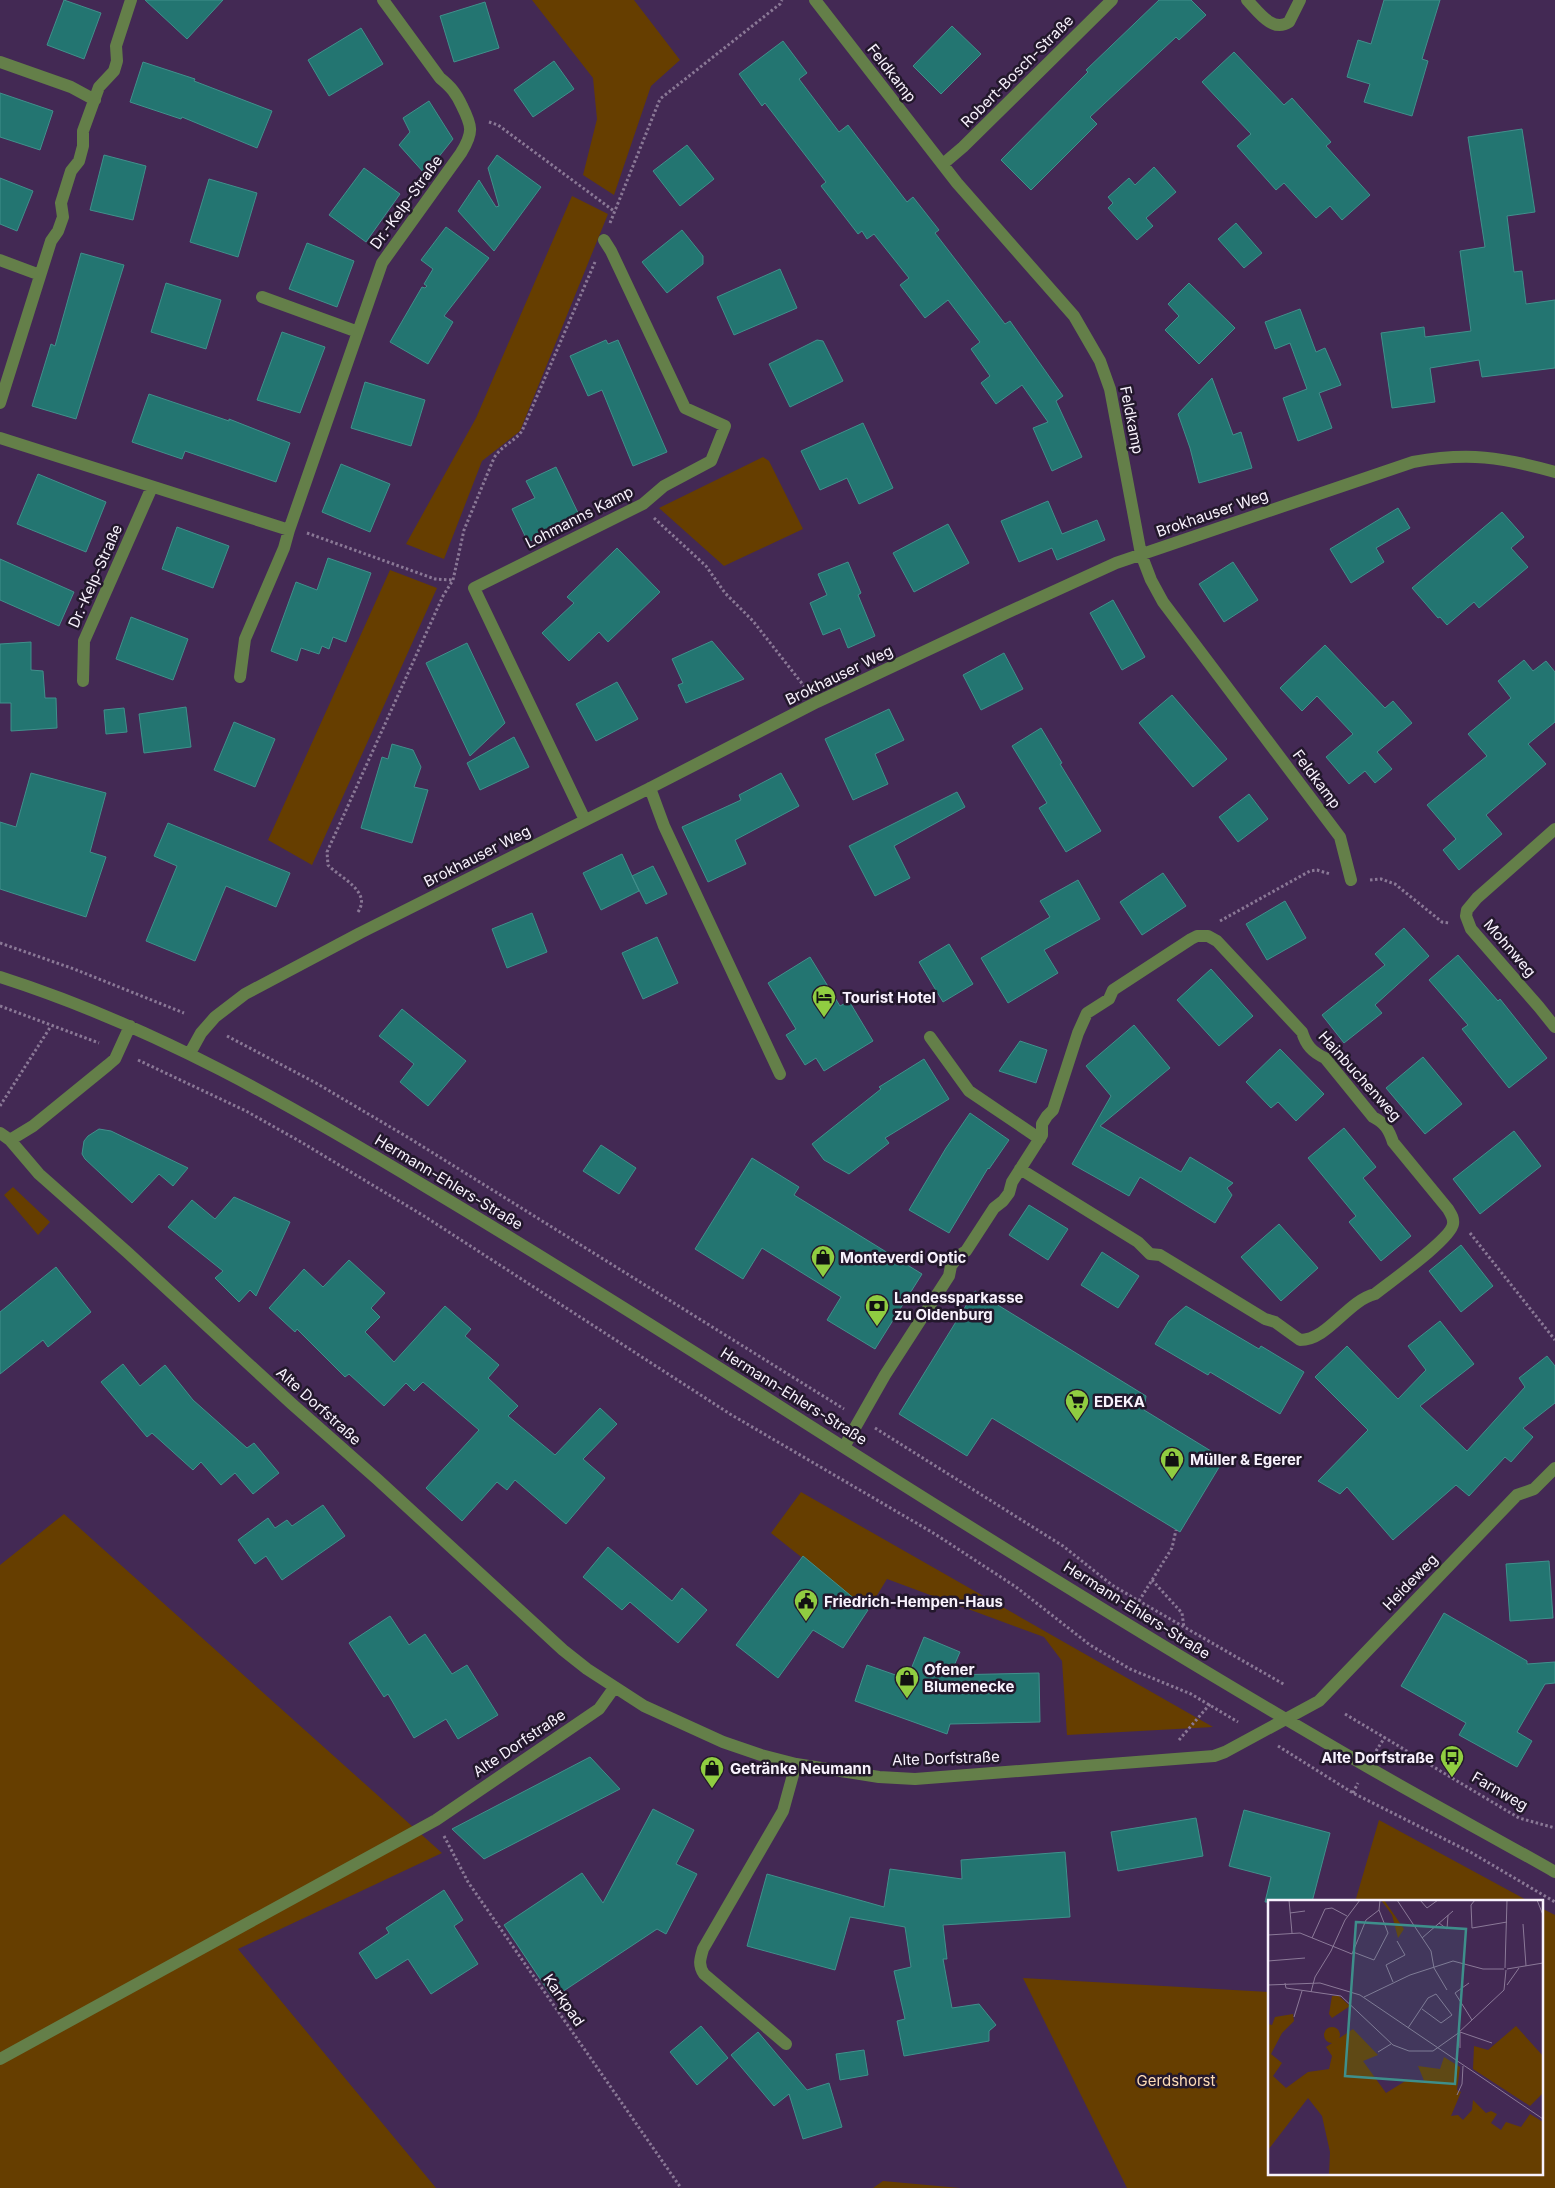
<svg xmlns="http://www.w3.org/2000/svg" width="1555" height="2188" viewBox="0 0 1555 2188" font-family="Inter,sans-serif">
	<style>
		.green { fill: #663e00 }
		.building { fill: #237571; stroke: #41908c }
		.lines { fill: none; stroke-linecap: round; stroke-linejoin: round }
		.path { stroke: #8a7896; stroke-width: 3; stroke-dasharray: 2.5 2.5; stroke-linecap: butt }
		.minor { stroke: #647f49; stroke-width: 12 }
		.labels { text-anchor: middle; dominant-baseline: central; stroke-width: 5; stroke-linejoin: round; paint-order: stroke }
		.street-label { font-size: 15px; fill: #f8f2fd; stroke: #23182c }
		.poi-label { font-size: 15px; font-weight: bold; fill: #f8f2fd; stroke: #23182c; text-anchor: start }
		.park-label { font-size: 15px; fill: #fedcb6; stroke: #23182c }
		.inset-road { fill: none; stroke: #8b7998; stroke-width: 1 }
		.view { fill: #3e8f8b; fill-opacity: 0.15; stroke: #3e8f8b; stroke-width: 2.5 }
		.inset-edge { fill: none; stroke: #f8f2fd; stroke-width: 2.5 }
	</style>
	<rect width="100%" height="100%" fill="#432954"/>
	<!-- green -->
	<path class="green" d="M532,0H634L680,60L651,86L614,195L583,175L597,119L593,78Z
		M572,196L608,214L520,431L482,461L444,559L406,544L476,418Z
		M763,457L769,461L803,529L724,566L659,508Z
		M390,570L437,588L312,865L268,840Z
		M13,1187L50,1222L38,1235L4,1195Z
		M801,1492L1213,1727L1067,1735L1062,1661L1044,1637L887,1579L868,1610L771,1533Z
		M64,1514L442,1853L238,1949L436,2188H0V1565Z
		M1379,1820L1530,1902H1355Z
		M1541,1908L1555,1915V2188H1127L1023,1978L1269,1992V2174H1541Z
		M883,2181L960,2188H873Z"/>
	<!-- building -->
	<path class="building" d="M64,0L101,13L84,59L47,45Z
		M145,0H223L187,39Z
		M1159,0H1191L1206,15L1179,40L1176,37L1090,117L1097,124L1031,190L1001,160L1088,72L1086,70Z
		M1384,0H1440L1422,59L1428,61L1412,116L1364,102L1370,84L1347,77L1358,40L1371,44Z
		M485,2L499,48L454,62L440,16Z
		M952,26L981,54L941,94L913,66Z
		M361,28L383,64L329,96L308,60Z
		M783,41L807,73L799,79L839,132L848,125L907,202L913,197L939,230L935,233L1005,324L1010,321L1063,396L1056,401L1082,457L1052,471L1033,428L1048,422L1022,385L996,404L981,383L990,376L971,349L980,342L948,300L925,318L900,285L909,278L874,234L867,239L862,231L858,234L821,186L826,182L765,103L762,106L739,74Z
		M1234,52L1284,105L1292,98L1331,142L1326,146L1370,195L1342,220L1330,206L1316,218L1284,183L1276,190L1237,146L1251,134L1202,82Z
		M554,61L574,89L533,117L514,90Z
		M143,62L195,79L194,81L272,111L257,148L182,117L181,119L130,102Z
		M0,93L53,111L40,150L0,137Z
		M429,101L453,139L425,174L399,145L410,132L403,118Z
		M1522,129L1535,212L1507,216L1514,272L1522,271L1526,304L1555,300V368L1482,377L1479,360L1430,368L1435,402L1392,408L1381,333L1424,327L1425,337L1471,331L1460,251L1485,247L1468,137Z
		M687,145L714,179L680,206L653,171Z
		M104,155L146,166L133,220L90,210Z
		M497,155L541,187L494,251L458,211L479,180L496,207L499,206L488,168Z
		M1154,167L1176,192L1146,218L1153,226L1137,240L1108,208L1113,203L1108,197L1129,178L1135,185Z
		M364,168L400,194L366,242L329,215Z
		M0,178L33,191L17,231L0,224Z
		M209,179L257,193L238,257L190,242Z
		M1236,223L1262,253L1244,268L1218,239Z
		M446,227L489,258L444,316L453,322L428,364L390,342L422,287L425,288L427,286L424,284L433,269L421,260Z
		M682,230L703,256V264L667,293L642,262Z
		M307,243L354,261L337,307L289,289Z
		M81,253L124,265L76,419L32,406L51,344L55,346Z
		M780,269L797,308L734,335L717,297Z
		M166,283L221,300L206,349L151,332Z
		M1189,283L1235,328L1199,364L1165,330L1179,316L1168,304Z
		M1300,309L1316,352L1325,348L1341,385L1319,393L1332,428L1298,441L1283,398L1307,389L1290,343L1275,349L1265,322Z
		M282,332L325,347L300,413L257,400Z
		M606,340L608,344L618,340L667,452L633,466L602,390L588,396L570,356Z
		M817,340L823,341L843,381L790,407L769,364Z
		M1212,378L1233,435L1241,432L1252,468L1199,483L1190,448L1178,414Z
		M365,382L425,400L411,446L351,428Z
		M149,394L229,421V419L290,443L276,482L185,451L182,459L132,442Z
		M863,423L893,488L859,504L847,478L820,490L801,451Z
		M341,464L390,484L370,532L322,512Z
		M556,467L580,517L528,542L512,509L535,498L526,481Z
		M38,474L106,502L86,552L17,524Z
		M1048,501L1062,534L1097,520L1105,540L1057,560L1052,548L1019,562L1001,521Z
		M1398,508L1410,528L1376,548L1384,562L1351,583L1330,549Z
		M1502,512L1524,537L1511,548L1528,567L1479,608L1474,602L1447,625L1440,617L1438,618L1412,588Z
		M948,524L969,563L914,592L893,553Z
		M177,527L229,546L213,588L162,569Z
		M617,548L660,592L608,642L599,632L569,661L542,633L574,603L567,597Z
		M328,558L371,573L346,642L333,637L329,649L322,646L319,654L301,648L297,661L271,651L296,582L317,590Z
		M0,559L74,592L59,626L0,600Z
		M848,562L861,593L858,595L875,636L848,648L840,628L823,635L810,603L827,595L818,574Z
		M1233,562L1258,600L1224,622L1199,584Z
		M1113,600L1145,657L1122,670L1090,613Z
		M131,617L188,639L173,680L116,659Z
		M712,641L744,679L686,703L678,685L683,683L672,659Z
		M31,642V670L43,671L45,698H56L57,728L11,731V703H0V644Z
		M467,643L505,723L470,756L426,663Z
		M1325,645L1385,708L1393,701L1412,723L1377,752L1392,769L1375,783L1365,771L1349,784L1326,757L1353,734L1317,696L1302,711L1280,688Z
		M1004,653L1023,689L981,710L963,675Z
		M1524,660L1533,671L1546,661L1555,672V722L1528,744L1546,764L1486,815L1502,834L1459,870L1443,850L1456,839L1427,805L1487,756L1468,734L1511,698L1498,681Z
		M617,682L638,719L596,741L576,704Z
		M1172,695L1227,759L1193,787L1139,723Z
		M186,707L191,747L144,753L139,714Z
		M124,708L127,732L106,734L104,710Z
		M889,709L904,740L875,754L888,784L853,800L825,739Z
		M234,722L275,739L255,787L214,770Z
		M1041,728L1062,763L1060,764L1101,831L1066,852L1039,808L1047,803L1012,746Z
		M514,737L529,767L480,790L467,763Z
		M392,744L413,750L421,767L414,787L428,790L412,843L361,828L382,757L388,759Z
		M31,773L106,793L90,852L106,857L86,917L0,889V822L16,827Z
		M781,773L799,806L735,840L746,864L708,882L682,827L741,800L739,795Z
		M957,792L965,807L894,846L910,878L875,896L849,846Z
		M1249,794L1268,819L1238,842L1219,817Z
		M168,823L290,873L276,907L226,886L195,961L146,941L177,866L154,856Z
		M622,854L639,891L601,910L583,873Z
		M653,866L667,894L646,904L632,876Z
		M1163,873L1186,906L1142,935L1120,902Z
		M1078,880L1100,919L1044,950L1058,973L1008,1003L981,958L1050,917L1040,901Z
		M1285,901L1306,938L1267,960L1246,924Z
		M532,913L547,952L507,968L492,929Z
		M1404,928L1429,956L1375,1005L1382,1013L1344,1043L1322,1015L1385,965L1375,954Z
		M657,937L678,983L643,999L622,953Z
		M949,944L973,984L943,1002L919,962Z
		M1458,955L1498,1001L1500,999L1547,1058L1509,1088L1462,1029L1468,1025L1429,980Z
		M810,957L840,1006L849,1001L873,1041L824,1071L816,1058L805,1065L786,1035L796,1029L768,983Z
		M1211,969L1253,1016L1219,1046L1177,1000Z
		M402,1009L466,1061L428,1106L400,1082L414,1064L379,1036Z
		M1134,1025L1170,1068L1100,1126L1181,1172L1190,1157L1233,1183L1227,1188L1232,1195L1215,1223L1140,1177L1129,1196L1072,1164L1111,1096L1086,1066Z
		M1020,1041L1047,1050L1036,1083L999,1071Z
		M1280,1049L1324,1094L1296,1121L1278,1102L1271,1108L1246,1082Z
		M1423,1057L1462,1104L1425,1134L1386,1088Z
		M924,1059L949,1099L885,1138L889,1143L849,1174L824,1160L812,1144L881,1089L879,1087Z
		M970,1113L1009,1140L989,1169L988,1168L949,1233L909,1210L946,1148Z
		M1344,1128L1376,1167L1363,1178L1411,1236L1381,1261L1349,1222L1356,1216L1308,1158Z
		M99,1129L111,1131L188,1168L173,1186L159,1174L132,1203L85,1159L82,1154L84,1141L88,1136Z
		M1514,1131L1541,1166L1480,1214L1453,1179Z
		M601,1145L636,1168L619,1194L583,1171Z
		M752,1158L799,1187L794,1195L922,1274L875,1349L827,1320L841,1297L762,1248L743,1279L695,1249Z
		M234,1197L290,1222L256,1296L250,1290L239,1302L215,1278L223,1271L168,1227L192,1200L215,1219Z
		M1029,1205L1068,1229L1048,1260L1009,1235Z
		M1279,1224L1318,1268L1281,1301L1241,1257Z
		M1461,1245L1493,1286L1461,1312L1429,1271Z
		M1102,1252L1139,1276L1118,1308L1081,1285Z
		M349,1260L385,1293L371,1308L380,1317L365,1332L394,1362L445,1306L471,1329L465,1336L499,1365L488,1378L518,1406L508,1416L555,1455L600,1408L617,1424L583,1459L605,1478L566,1524L515,1480L507,1490L497,1482L462,1521L426,1488L479,1430L423,1382L414,1391L406,1383L384,1406L349,1374L345,1377L297,1329L295,1332L269,1308L304,1269L323,1287Z
		M56,1267L91,1312L48,1347L43,1340L0,1374V1312Z
		M975,1291L1146,1396L1144,1410L1224,1459L1180,1532L992,1418L967,1456L899,1414Z
		M1186,1306L1259,1349L1261,1346L1304,1372L1280,1414L1210,1372L1208,1375L1155,1344L1169,1321Z
		M1440,1321L1474,1364L1420,1406L1467,1451L1525,1387L1519,1378L1547,1356L1555,1366V1403L1523,1428L1533,1437L1511,1462L1505,1457L1469,1496L1456,1485L1393,1540L1347,1487L1340,1494L1318,1481L1368,1430L1315,1377L1347,1346L1398,1399L1426,1370L1408,1346Z
		M123,1364L140,1386L165,1365L193,1400L247,1448L254,1443L279,1473L253,1494L235,1473L221,1485L201,1462L193,1470L152,1433L147,1437L101,1382Z
		M323,1505L345,1536L282,1580L266,1556L255,1564L238,1540L268,1518L275,1528L287,1520L292,1526Z
		M608,1547L672,1601L682,1588L707,1610L678,1643L630,1602L622,1610L583,1577Z
		M803,1556L868,1610L843,1648L813,1630L778,1678L736,1645Z
		M1549,1561L1553,1618L1510,1621L1506,1564Z
		M1444,1613L1527,1661V1664L1555,1662V1683L1545,1684L1517,1732L1532,1741L1517,1767L1459,1735L1466,1723L1401,1686Z
		M390,1616L409,1645L425,1634L452,1674L467,1665L498,1715L458,1739L446,1719L414,1738L388,1694L384,1697L349,1643Z
		M924,1637L960,1652L950,1675L1039,1673L1040,1722L950,1724L947,1734L855,1701L867,1665L907,1679Z
		M590,1757L620,1789L484,1859L452,1829Z
		M653,1809L694,1830L676,1864L697,1874L666,1934L657,1929L553,1998L504,1925L582,1873L603,1903Z
		M1244,1810L1330,1833L1312,1902H1265L1271,1877L1229,1866Z
		M1196,1818L1203,1856L1118,1871L1111,1832Z
		M1065,1852L1070,1917L943,1925L947,1959H943L952,2008L979,2004L996,2025L989,2031V2041L904,2056L897,2021L905,2019L894,1971L911,1967L905,1927L850,1917L835,1970L747,1946L767,1874L884,1907L890,1869L962,1879L961,1860Z
		M444,1890L463,1920L454,1926L478,1964L431,1994L408,1959L376,1979L359,1953L389,1933L386,1928Z
		M701,2026L728,2058L697,2085L670,2052Z
		M758,2032L807,2090L829,2083L842,2127L803,2139L789,2094L774,2106L731,2055Z
		M864,2050L868,2075L840,2080L836,2054Z"/>
	<g class="lines">
		<!-- path -->
		<path class="path" d="M489,122L498,125L614,211
			M610,223L660,99L780,4L782,0
			M654,518L706,566L725,593L753,621L804,686
			M307,533L435,579L452,580
			M1370,880L1381,879L1395,884L1442,922L1449,923
			M358,912C372,891 340,878 328,865L327,852L443,596L453,580L464,530L494,458C501,446 514,442 522,431L595,262
			M1220,921L1310,871L1317,870L1330,874
			M0,943L74,969L184,1013
			M0,1006L99,1043
			M227,1036L316,1083L409,1138L844,1409
			M138,1060L246,1111L301,1142L424,1216L730,1414L935,1534L1016,1587L1090,1645L1130,1669L1191,1694L1238,1722
			M0,1106L51,1026
			M1470,1233L1555,1340
			M875,1428L1063,1546L1112,1585L1139,1601L1285,1685
			M1152,1580L1182,1613L1184,1628
			M1139,1601L1172,1548L1176,1530
			M1345,1714L1519,1818L1555,1828
			M1179,1740L1210,1704
			M1278,1746L1353,1793L1472,1853L1555,1902
			M1376,1751L1385,1737
			M1353,1793L1358,1783
			M444,1836L468,1882L681,2188"/>
		<!-- minor -->
		<path class="minor" d="M815,0L957,183L1074,316L1100,361L1110,389L1141,554L1151,580L1163,602L1340,837L1351,880
			M1247,0C1258,11 1272,33 1289,22L1300,0
			M0,62L71,87L95,100
			M943,164L963,147L1112,0
			M0,260L40,275
			M262,297L358,332
			M0,403L51,241L58,231L63,217L61,203L71,171L79,161L83,146V131L99,87L114,71L117,61L116,46L131,0
			M0,438L289,530L382,263L461,153C474,132 472,126 462,106C456,93 451,87 440,78L383,0
			M240,677L245,639L284,548L289,530
			M83,681L84,641L152,487
			M650,788L664,826L780,1074
			M585,820L474,588L643,504L664,486L711,461L725,426L685,408L611,251L604,240
			M1555,829L1477,898L1467,910L1466,916L1471,929L1539,1007L1555,1027
			M0,977C156,1027 289,1104 428,1188C555,1264 679,1342 804,1422C989,1540 1176,1656 1366,1766C1428,1802 1492,1836 1555,1872
			M930,1037L969,1091L1040,1139
			M190,1053L201,1033L215,1017L245,994L360,933L650,788L817,702L1002,615L1116,563L1413,462C1468,452 1502,457 1555,472
			M0,1133L10,1140L39,1174L127,1252L292,1404L377,1479L563,1650L587,1669L644,1706L723,1742L761,1755L796,1764L879,1777L915,1779L1214,1756L1225,1752L1319,1701L1517,1495L1534,1489L1555,1468
			M10,1140L33,1126L108,1065L115,1059L130,1026
			M844,1447L885,1375L949,1276L951,1266L958,1256L966,1251L994,1208L1003,1201L1009,1193L1012,1182L1042,1135V1124L1047,1116L1053,1110L1078,1033L1087,1013L1109,999L1113,990L1191,939L1197,936H1208L1217,941L1302,1032C1306,1045 1312,1052 1325,1058L1373,1117C1385,1123 1389,1130 1393,1142L1448,1209C1451,1214 1454,1218 1453,1224C1451,1239 1390,1282 1375,1294C1347,1301 1328,1340 1300,1340L1275,1322L1265,1319L1160,1255L1150,1254L1138,1242L1020,1169
			M786,2044L704,1974C698,1965 700,1959 703,1949L783,1811L796,1764
			M0,2059L436,1820L599,1709L614,1688"/>
	</g>
	<!-- icons -->
	<defs>
		<g id="hotel-pin" transform="scale(1.25)"><path d="M0 17L-7.5 6A9.5 9.5 0 1 1 7.5 6Z" fill="#90cd41" stroke="#23182c"/><path d="M-6-4.5h1.5V1H6V5H4.5V3h-9V5H-6ZM-4 0a1.8 1.8 0 1 1 3.6 0ZM.5 0V-2.5h3Q6-2.5 6 0Z" fill="#111"/></g>
		<g id="shop-pin" transform="scale(1.25)"><path d="M0 17L-7.5 6A9.5 9.5 0 1 1 7.5 6Z" fill="#90cd41" stroke="#23182c"/><path d="M-5-2.5h2.3a2.7 3.5 0 0 1 5.4 0H5L5.5 6h-11ZM-1.5-2.5h3a1.5 2.3 0 0 0-3 0Z" fill="#111"/></g>
		<g id="bank-pin" transform="scale(1.25)"><path d="M0 17L-7.5 6A9.5 9.5 0 1 1 7.5 6Z" fill="#90cd41" stroke="#23182c"/><path d="M-6-4H6V4H-6ZM0-2.3a2.3 2.3 0 1 0 0 4.6a2.3 2.3 0 1 0 0-4.6Z" fill="#111"/></g>
		<g id="supermarket-pin" transform="scale(1.25)"><path d="M0 17L-7.5 6A9.5 9.5 0 1 1 7.5 6Z" fill="#90cd41" stroke="#23182c"/><path d="M-6-5.5h2.5l.6 2H6L4.5 2H-2.5L-4.4-4H-6ZM-1.5 3.2a1.3 1.3 0 1 0 .1 0ZM3 3.2a1.3 1.3 0 1 0 .1 0Z" fill="#111"/></g>
		<g id="civic-pin" transform="scale(1.25)"><path d="M0 17L-7.5 6A9.5 9.5 0 1 1 7.5 6Z" fill="#90cd41" stroke="#23182c"/><path d="M-.6-6.5H3V-4.5H.6V-3L4-1V1h2V6H-6V1h2V-1L-.6-3ZM-1.2 2.5V6h2.4V2.5Z" fill="#111"/></g>
		<g id="bus-pin" transform="scale(1.25)"><path d="M0 17L-7.5 6A9.5 9.5 0 1 1 7.5 6Z" fill="#90cd41" stroke="#23182c"/><path d="M-5-6H5V4H4V6H2V4H-2V6H-4V4H-5ZM-3.5-4V0h7V-4ZM-3.5 1.2v1.5H-2V1.2ZM2 1.2v1.5H3.5V1.2Z" fill="#111"/></g>
	</defs>
	<g fill-rule="evenodd">
		<use href="#hotel-pin" x="824" y="997"/>
		<use href="#shop-pin" x="823" y="1257"/>
		<use href="#bank-pin" x="877" y="1306"/>
		<use href="#supermarket-pin" x="1077" y="1401"/>
		<use href="#shop-pin" x="1172" y="1459"/>
		<use href="#civic-pin" x="806" y="1601"/>
		<use href="#shop-pin" x="907" y="1678"/>
		<use href="#bus-pin" x="1452" y="1757"/>
		<use href="#shop-pin" x="712" y="1768"/>
	</g>
	<g class="labels">
		<!-- street labels -->
		<g class="street-label">
			<text transform="translate(1017 71) rotate(-45)">Robert-Bosch-Straße</text>
			<text transform="translate(892 73) rotate(52)">Feldkamp</text>
			<text transform="translate(406 202) rotate(-54)">Dr.-Kelp-Straße</text>
			<text transform="translate(1132 420) rotate(79)">Feldkamp</text>
			<text transform="translate(1212 513) rotate(-19)">Brokhauser Weg</text>
			<text transform="translate(579 517) rotate(-27)">Lohmanns Kamp</text>
			<text transform="translate(95 576) rotate(-66)">Dr.-Kelp-Straße</text>
			<text transform="translate(839 675) rotate(-26)">Brokhauser Weg</text>
			<text transform="translate(1317 779) rotate(53)">Feldkamp</text>
			<text transform="translate(477 856) rotate(-27)">Brokhauser Weg</text>
			<text transform="translate(1510 948) rotate(49)">Mohnweg</text>
			<text transform="translate(1360 1076) rotate(48)">Hainbuchenweg</text>
			<text transform="translate(449 1182) rotate(31)">Hermann-Ehlers-Straße</text>
			<text transform="translate(794 1396) rotate(32)">Hermann-Ehlers-Straße</text>
			<text transform="translate(319 1406) rotate(42)">Alte Dorfstraße</text>
			<text transform="translate(1410 1582) rotate(-46)">Heideweg</text>
			<text transform="translate(1137 1610) rotate(32)">Hermann-Ehlers-Straße</text>
			<text transform="translate(519 1743) rotate(-34)">Alte Dorfstraße</text>
			<text transform="translate(946 1758) rotate(-2)">Alte Dorfstraße</text>
			<text transform="translate(1500 1791) rotate(30)">Farnweg</text>
			<text transform="translate(564 2000) rotate(55)">Karkpad</text>
		</g>
		<!-- poi labels -->
		<g class="poi-label">
			<text x="842" y="997">Tourist Hotel</text>
			<text x="840" y="1257">Monteverdi Optic</text>
			<text x="894" y="1297">Landessparkasse<tspan x="894" dy="17">zu Oldenburg</tspan></text>
			<text x="1094" y="1401">EDEKA</text>
			<text x="1190" y="1459">Müller &amp; Egerer</text>
			<text x="824" y="1601">Friedrich-Hempen-Haus</text>
			<text x="924" y="1669">Ofener<tspan x="924" dy="17">Blumenecke</tspan></text>
			<text x="1434" y="1757" text-anchor="end">Alte Dorfstraße</text>
			<text x="730" y="1768">Getränke Neumann</text>
		</g>
		<!-- park labels -->
		<g class="park-label">
			<text x="1176" y="2080">Gerdshorst</text>
		</g>
	</g>
	<!-- overview -->
	<g transform="translate(1268 1900)">
		<rect width="275" height="275" fill="#432954"/>
		<path d="M113,0H116L136,29L130,38L124,15ZM64,96H71L82,106L64,118L61,114ZM25,114L26,121L14,133L3,154L14,163L5,176L18,188L40,172L61,169L64,156L58,147L85,129L110,155L95,161L118,193L139,180L157,183L150,166L172,169L176,157L192,167L189,190L193,192L183,216L190,215L195,220L204,210L205,200L218,213L223,211L229,214L223,223L233,230L238,222L253,227L262,214L275,222V275H61L62,252L54,216L40,198L0,250V124L4,125L7,117ZM248,126L275,156V193L262,206L205,169L206,146L220,150ZM56 135a8 8 0 1 1 16 0a8 8 0 1 1-16 0Z" fill="#663e00"/>
		<path class="inset-road" d="M21,0L24,33M129,0L163,51L166,68L179,90M152,0L159,8L170,0M207,0L203,5L204,28L239,22M269,0L275,15M22,13L37,11M171,23L179,29L180,15M255,24L258,66M0,35L32,33L84,54L98,20L111,10L112,0M44,38L57,9L64,8L79,16M154,38L185,11M85,52L106,60L120,33L111,10M0,61L37,58M237,68L239,0M239,69L275,63M125,82L118,65L137,55L129,41M17,83L18,88L73,96L125,145L141,151H165L189,134L236,90L238,70M201,83L187,93L204,120M0,85L52,83L92,95L275,219M239,85L251,68M43,92L47,77L63,51L77,20L92,0M96,97L142,75L185,61L215,69H236M26,117L34,91M140,128L160,98L168,94L184,115L173,123L154,109M192,148V132L224,143M110,152L123,144M189,195L194,184L195,166"/>
		<path class="view" d="M88,22L198,29L187,184L77,176Z"/>
		<rect width="275" height="275" class="inset-edge"/>
	</g>
</svg>
